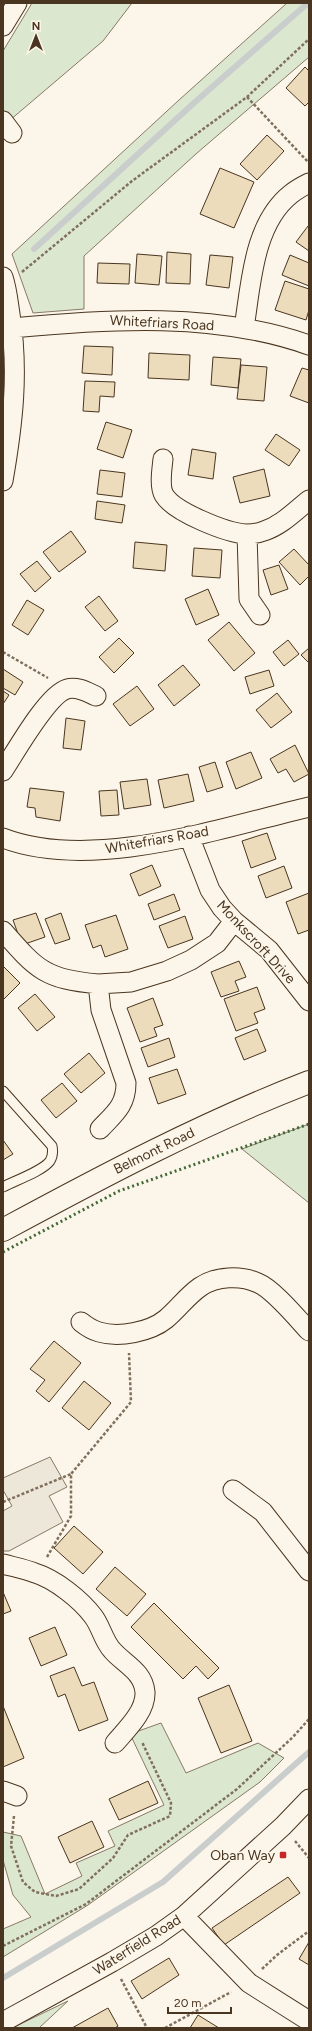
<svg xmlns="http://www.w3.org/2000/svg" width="312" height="2031" viewBox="0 0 312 2031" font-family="Figtree,sans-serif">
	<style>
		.green { fill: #dce7d0; stroke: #887966 }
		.parking { fill: #ede7d9; stroke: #887966 }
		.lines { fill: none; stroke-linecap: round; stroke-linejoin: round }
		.stream { stroke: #c9cecd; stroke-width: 6 }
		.building { fill: #ecdcbc; stroke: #4a3520 }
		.lane-casing { stroke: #4a3520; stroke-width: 11 }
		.street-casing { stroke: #4a3520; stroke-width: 21 }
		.highway-casing { stroke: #4a3520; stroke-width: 24 }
		.path { stroke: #7f6f5c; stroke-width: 2.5; stroke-dasharray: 3 2; stroke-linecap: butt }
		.lane { stroke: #fbf6e9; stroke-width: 9 }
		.street { stroke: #fbf6e9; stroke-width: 19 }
		.highway { stroke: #fbf6e9; stroke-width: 22 }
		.hedge { stroke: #436837; stroke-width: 3; stroke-dasharray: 2 3; stroke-linecap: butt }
		.poi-dot { fill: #c62828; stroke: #fbf6e9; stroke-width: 1.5 }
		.labels { text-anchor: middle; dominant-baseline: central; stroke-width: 3; stroke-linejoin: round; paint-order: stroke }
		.street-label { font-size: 14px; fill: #4a3520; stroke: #fbf6e9 }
		.poi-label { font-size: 14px; fill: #4a3520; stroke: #fbf6e9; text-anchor: end }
	</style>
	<rect width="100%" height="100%" fill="#fbf6e9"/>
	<!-- green -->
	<path class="green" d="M32,3H132L103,41L3,126V51Z
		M287,3H309V57L197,153L84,256V309L33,313L12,254L179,100Z
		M309,1124V1203L242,1149Z
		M161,1723L186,1773L258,1743L284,1758L260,1782L88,1905L3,1957V1929L31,1917L13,1895L3,1860V1832L21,1836L45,1894L82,1876L76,1863L115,1846L108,1831L164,1805L130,1734Z
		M68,2001L39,2028H12Z"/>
	<!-- parking -->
	<path class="parking" d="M50,1457L67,1487L49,1496L63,1522L9,1551H3V1511L12,1506L3,1490V1478Z"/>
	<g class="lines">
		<!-- stream -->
		<path class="stream" d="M34,249L195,102L308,3
			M3,1978L163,1882L309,1752"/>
	</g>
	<!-- building -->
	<path class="building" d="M305,67L309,71V102L305,106L286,88Z
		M267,135L284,151L257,180L240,164Z
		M220,168L254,182L234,228L200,214Z
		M308,226L309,227V251L296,242Z
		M167,252L191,254L190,284L166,283Z
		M137,254L162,256L159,285L135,283Z
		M210,255L233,257L229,288L206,285Z
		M290,255L309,263V286L282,275Z
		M98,263L130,264L129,284L97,283Z
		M285,281L309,289V310L306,320L275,310Z
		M84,346L113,347L112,375L82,373Z
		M149,353L190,355L189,380L148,378Z
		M213,357L241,359L238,388L211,385Z
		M241,365L267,367L264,401L237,399Z
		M302,368L309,370V403L290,396Z
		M85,381L115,382L114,397L100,396L99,412L83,411Z
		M106,422L132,430L123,458L97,449Z
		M276,434L300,450L289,466L265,450Z
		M192,449L216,453L213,479L188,475Z
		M264,469L270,496L240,503L233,477Z
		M100,470L125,473L122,497L97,494Z
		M97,501L125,505L122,523L95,519Z
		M71,531L86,552L59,572L43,552Z
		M135,542L167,545L165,571L133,568Z
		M194,548L222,550L220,578L192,576Z
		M294,549L309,565V576L300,585L279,562Z
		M37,561L51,578L35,592L20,574Z
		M279,565L288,589L271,595L263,570Z
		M208,589L219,615L196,625L185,599Z
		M99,596L118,621L105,631L85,607Z
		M27,600L44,610L28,635L12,625Z
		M229,622L255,653L234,671L208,640Z
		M119,638L134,653L114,673L99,657Z
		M288,640L299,654L284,666L273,652Z
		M309,648V663L301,655Z
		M183,665L200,685L174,706L158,685Z
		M3,669L23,682L15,695L3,688Z
		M269,670L274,686L250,694L245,677Z
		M137,686L154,709L130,726L113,704Z
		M3,691L9,695L3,704Z
		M277,693L292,712L271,728L256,710Z
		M66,718L85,721L81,750L63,748Z
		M295,745L309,774L294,782L286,769L278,773L270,759Z
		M251,752L262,778L236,789L226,762Z
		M215,762L223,787L207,792L199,767Z
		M188,774L194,801L164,808L158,780Z
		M147,779L151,805L124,809L120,782Z
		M30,788L64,792L60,821L36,817L35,808L27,807Z
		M117,790L119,815L101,816L99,791Z
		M267,833L276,859L251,868L242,841Z
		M152,865L161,886L139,896L130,874Z
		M284,866L292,888L266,898L258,876Z
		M309,893V930L298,934L286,902Z
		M174,894L180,910L154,920L148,904Z
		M36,913L45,937L22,945L13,920Z
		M61,913L70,939L55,944L45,919Z
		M116,915L128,949L105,957L101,945L93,948L85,925Z
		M185,916L193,939L168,948L159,926Z
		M239,961L246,977L235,981L239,991L221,997L211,972Z
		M3,966L20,983L3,1000Z
		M257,987L265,1009L254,1013L258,1023L236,1031L224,999Z
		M35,994L55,1017L37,1031L18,1008Z
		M153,998L163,1025L154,1028L157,1036L140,1042L127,1008Z
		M257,1029L266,1051L244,1060L235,1038Z
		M169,1038L175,1057L148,1067L141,1048Z
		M89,1053L105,1073L81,1093L64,1074Z
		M177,1069L186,1094L158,1104L149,1078Z
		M62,1083L77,1101L56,1118L41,1100Z
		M3,1140L13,1154L3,1160Z
		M54,1341L81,1363L49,1402L36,1391L45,1380L30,1369Z
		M84,1381L111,1403L89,1430L62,1408Z
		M74,1526L103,1552L83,1574L54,1548Z
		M115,1567L146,1594L127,1616L96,1589Z
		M3,1592L11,1611L3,1614Z
		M154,1603L219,1668L208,1679L196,1666L183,1679L131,1627Z
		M55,1627L67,1655L41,1666L29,1638Z
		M74,1667L82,1686L94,1682L108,1720L79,1731L65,1694L58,1697L50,1676Z
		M229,1685L252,1741L221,1753L198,1698Z
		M3,1706L24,1758L3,1767Z
		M148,1781L158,1803L119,1820L109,1799Z
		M92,1821L104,1847L70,1863L58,1837Z
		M288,1877L300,1893L224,1945L212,1928Z
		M309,1942V1965L299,1959Z
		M169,1958L179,1975L142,1999L131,1981Z
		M108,2008L118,2026L115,2028H72Z
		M198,2015L219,2028H190Z"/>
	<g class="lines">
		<!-- lane casing -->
		<g class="lane-casing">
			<path id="lane" d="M3,1091L52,1146C53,1151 53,1156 50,1161C43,1171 14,1181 3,1187"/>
		</g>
		<!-- street casing -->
		<g class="street-casing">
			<path id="street" d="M3,26L17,3
				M3,121L12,133
				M3,277C7,289 8,301 10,314C19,372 13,423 3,481
				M12,328C109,319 216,312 309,345
				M244,328C251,285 253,224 291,194C296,190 303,186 309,183
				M163,459C162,469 159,486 164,495C174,512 227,533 246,534C251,534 259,533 264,531C282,525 295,511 309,500
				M247,534L249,599L260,615
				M3,771C15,753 47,695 67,689C77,686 87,692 96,696
				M189,836L210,890L222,908L234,921L269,950L309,1001
				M3,838C92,872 220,828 309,807
				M3,931C37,970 45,979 98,984
				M100,1129C114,1114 126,1106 126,1083L101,1010L98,984L131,982L167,971L191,960L217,943L234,921
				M81,1322C86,1326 92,1330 99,1332C119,1338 150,1332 166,1319C178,1309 187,1296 200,1287C216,1276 241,1275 258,1283C273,1289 297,1318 309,1331
				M233,1490L263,1512L309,1571
				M3,1564C14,1567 25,1569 35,1573C55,1579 81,1600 93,1616C101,1626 103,1640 112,1650C124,1664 143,1671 145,1692C146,1711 127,1729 115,1743
				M3,1791L17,1796
				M184,1916L249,1983L309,2021
				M3,2022L112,1962L156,1936L184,1916L283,1826L309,1799"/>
		</g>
		<!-- highway casing -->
		<g class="highway-casing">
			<path id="highway" d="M3,1230C103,1176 203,1123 309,1082"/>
		</g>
		<!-- path -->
		<path class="path" d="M247,97L309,163
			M22,272L132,181L247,97L309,39
			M3,652L48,678
			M3,1502L71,1474
			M47,1557L71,1516V1474L131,1402L129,1353
			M14,1816L11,1846L23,1882L35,1892L56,1896L79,1889L113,1858L128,1835L170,1816L171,1803L142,1742
			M295,1841L309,1858
			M3,1946L86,1904L237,1789L293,1737L309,1719
			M262,1969L277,1955L309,1931
			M121,1979L147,2028
			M165,2028L231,1992"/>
		<!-- lane -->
		<use href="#lane" class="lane"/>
		<!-- street -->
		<use href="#street" class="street"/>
		<!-- highway -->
		<use href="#highway" class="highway"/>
		<!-- hedge -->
		<path class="hedge" d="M3,1252L119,1191L309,1124"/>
	</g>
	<!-- markers -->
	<rect class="poi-dot" x="279" y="1851" width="8" height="8" rx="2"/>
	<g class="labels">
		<!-- street labels -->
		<g class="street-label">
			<text transform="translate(162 323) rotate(3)">Whitefriars Road</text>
			<text transform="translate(157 840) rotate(-10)">Whitefriars Road</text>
			<text transform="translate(256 942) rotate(47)">Monkscroft Drive</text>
			<text transform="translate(154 1151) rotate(-26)">Belmont Road</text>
			<text transform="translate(137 1945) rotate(-32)">Waterfield Road</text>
		</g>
		<!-- poi labels -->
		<g class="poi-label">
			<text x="275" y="1855">Oban Way</text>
		</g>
	</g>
	<!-- border -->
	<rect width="312" height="2031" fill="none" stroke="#4a3520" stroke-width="8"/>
	<!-- north arrow -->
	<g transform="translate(36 36)" stroke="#fbf6e9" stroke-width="3" paint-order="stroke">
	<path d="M0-3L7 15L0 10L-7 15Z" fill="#4a3520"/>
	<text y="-6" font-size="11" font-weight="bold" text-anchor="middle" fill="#4a3520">N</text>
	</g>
	<!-- scale -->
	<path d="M168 2007v6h63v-6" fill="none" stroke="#4a3520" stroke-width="2"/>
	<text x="174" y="2007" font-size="12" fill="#4a3520" stroke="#fbf6e9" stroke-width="3" paint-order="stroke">20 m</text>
</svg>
